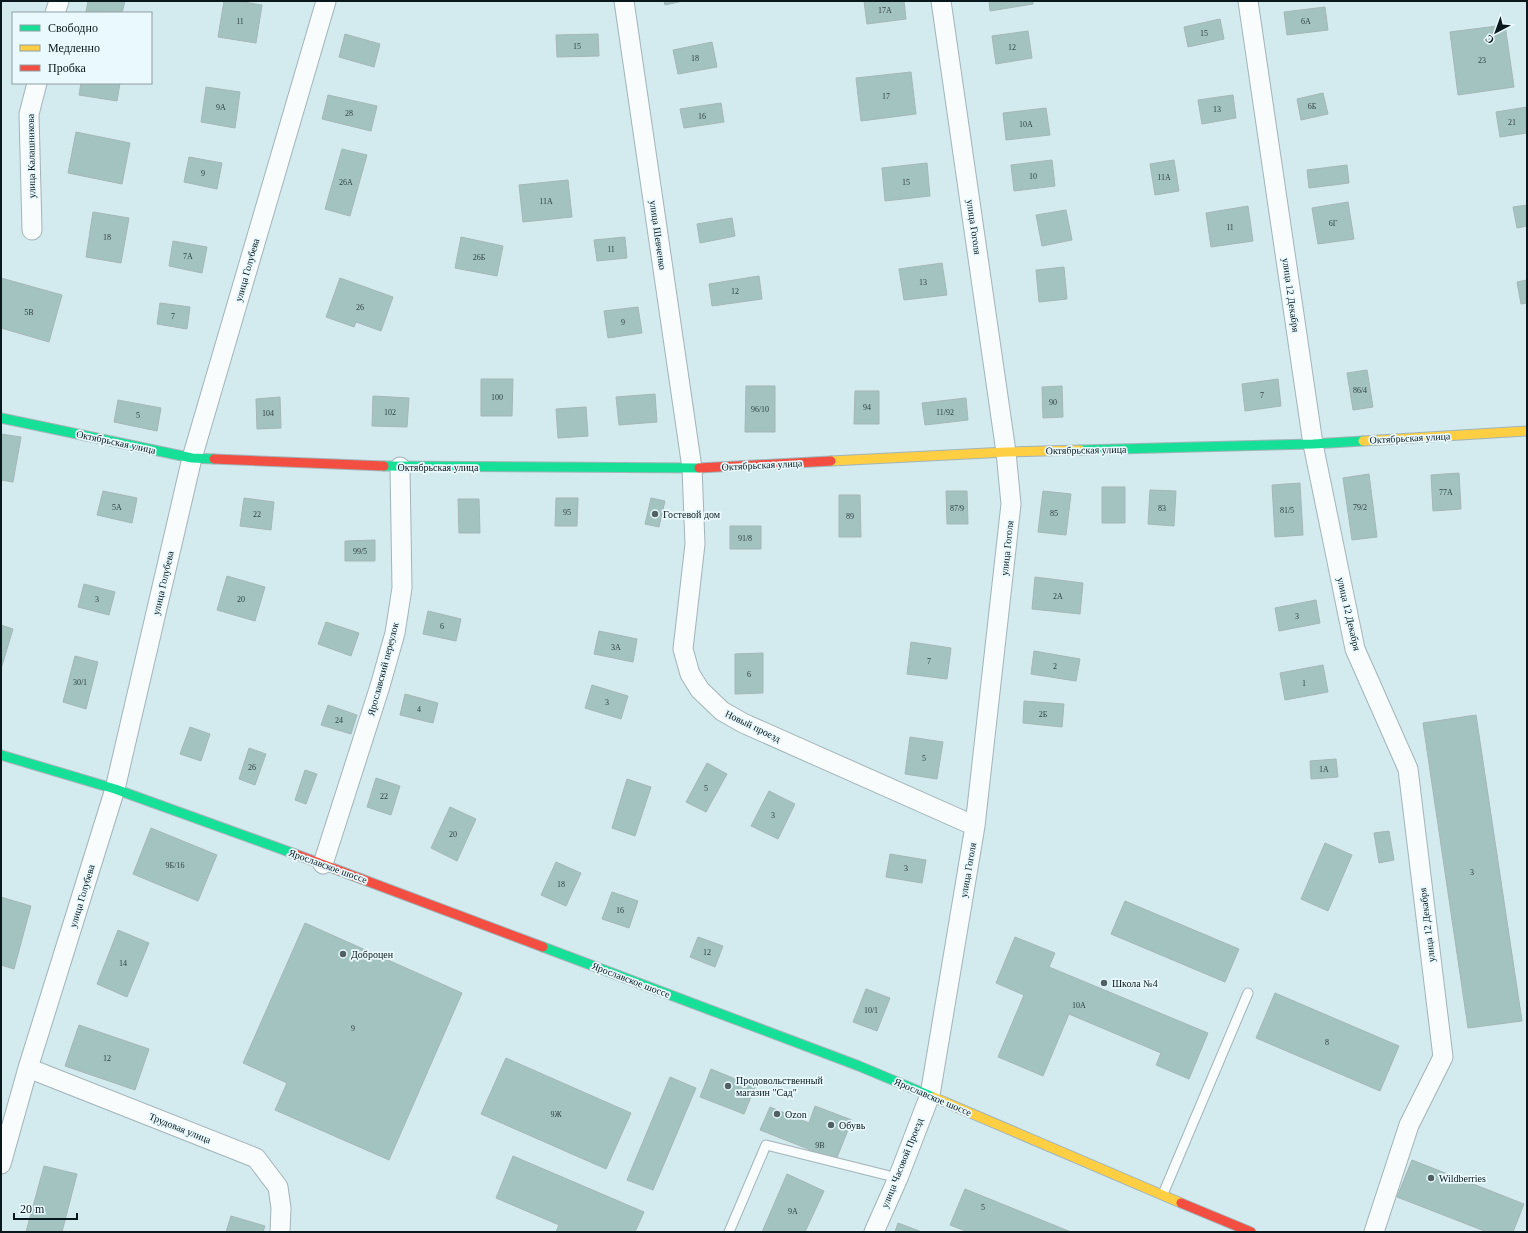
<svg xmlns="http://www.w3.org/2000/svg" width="1528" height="1233" viewBox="0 0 1528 1233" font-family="'Times New Roman',serif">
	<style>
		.building { fill: #a3c3c1; stroke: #a5b7b7 }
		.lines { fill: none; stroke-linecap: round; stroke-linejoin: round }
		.lane-casing { stroke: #a2b4b8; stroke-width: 11 }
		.street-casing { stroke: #a2b4b8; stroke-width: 21 }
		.fast-casing { stroke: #a2b4b8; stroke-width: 11 }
		.slow-casing { stroke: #a2b4b8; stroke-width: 11 }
		.jam-casing { stroke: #a2b4b8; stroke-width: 11 }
		.lane { stroke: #f8fcfd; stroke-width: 9 }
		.street { stroke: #f8fcfd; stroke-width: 19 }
		.fast { stroke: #16e098; stroke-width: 9 }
		.slow { stroke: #ffcf43; stroke-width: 9 }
		.jam { stroke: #f24e42; stroke-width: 9 }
		.poi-dot { fill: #506266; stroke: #e9f9fd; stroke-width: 1.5 }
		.labels { text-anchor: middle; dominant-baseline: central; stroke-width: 3.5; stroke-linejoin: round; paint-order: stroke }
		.number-label { font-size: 8px; fill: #304345 }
		.street-label { font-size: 10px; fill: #09181c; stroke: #e9f9fd }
		.poi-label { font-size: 10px; fill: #09181c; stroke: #e9f9fd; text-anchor: start }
	</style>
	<rect width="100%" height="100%" fill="#d3eaef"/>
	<!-- building -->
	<path class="building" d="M88,1H125L122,13L86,12Z
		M224,1H237L262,5L256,43L218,37Z
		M664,1H683L665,5Z
		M864,1H904L906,19L867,24Z
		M989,1H1033V4L990,11Z
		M1325,7L1328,30L1287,35L1284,12Z
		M1220,19L1224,39L1188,47L1184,27Z
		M1505,25L1514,87L1458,95L1450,32Z
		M1028,31L1032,58L996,64L992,36Z
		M345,34L380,44L374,67L339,57Z
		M598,34L599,56L557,57L556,35Z
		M712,42L717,67L678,74L673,50Z
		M911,72L916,114L861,121L856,78Z
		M81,83H120L117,101L79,95Z
		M206,87L240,92L235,128L201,122Z
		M1323,93L1328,114L1301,120L1297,99Z
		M328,95L377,106L371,131L322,119Z
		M1233,95L1236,118L1202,124L1198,100Z
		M721,103L724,122L684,128L680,109Z
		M1527,107V133L1500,137L1496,112Z
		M1046,108L1050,135L1006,140L1003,113Z
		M76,132L130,143L122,184L68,173Z
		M342,149L367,155L350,216L325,209Z
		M189,157L222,163L217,189L184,182Z
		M1052,160L1055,186L1014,191L1011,165Z
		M1174,160L1179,191L1155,195L1150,164Z
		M927,163L930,196L885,201L882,168Z
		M1347,165L1349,183L1309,188L1307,170Z
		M568,180L572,217L523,222L519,185Z
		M1348,202L1354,239L1318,244L1312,208Z
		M1527,205V226L1517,228L1513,207Z
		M1248,206L1253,241L1211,247L1206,213Z
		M1066,210L1072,240L1042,246L1036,215Z
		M93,212L129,218L121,263L86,257Z
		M732,218L735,236L700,243L697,224Z
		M461,237L503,246L497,276L455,268Z
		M625,237L627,258L597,261L594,240Z
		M173,241L207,247L202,273L169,266Z
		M942,263L947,295L904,300L899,269Z
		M1064,267L1067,299L1039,302L1036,270Z
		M759,276L762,299L712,306L709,284Z
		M1,278L62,295L49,342L1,328Z
		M340,278L393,297L381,331L356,322L354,327L326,317Z
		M1527,280V303L1521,304L1517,282Z
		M160,303L190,307L187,329L157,324Z
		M638,307L642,333L608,338L604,311Z
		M1367,370L1373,407L1353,410L1347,373Z
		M481,379H513L512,416H481Z
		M1278,379L1281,406L1245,411L1242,384Z
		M746,386H775V432H745Z
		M1062,386L1063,417L1043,418L1042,387Z
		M855,391H879V424H854Z
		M655,394L657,422L619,425L616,397Z
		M373,396L409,398L407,427L372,426Z
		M280,397L281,428L257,429L256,399Z
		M966,398L968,420L925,425L922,403Z
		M118,400L161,408L157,431L114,422Z
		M586,407L588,436L558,438L556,409Z
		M1,434L21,437L13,482L1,480Z
		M1459,473L1461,509L1433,511L1431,475Z
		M1369,474L1377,537L1352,540L1343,478Z
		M1300,483L1303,535L1275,537L1272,485Z
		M1102,487H1125V523H1102Z
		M1150,490L1176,491L1174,526L1148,524Z
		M103,491L137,498L132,523L97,515Z
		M946,491H967L968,524H947Z
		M1043,491L1071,494L1066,535L1038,532Z
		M839,495H860L861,537H839Z
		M244,498L274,502L271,530L240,526Z
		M556,498H578L577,526H555Z
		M651,498L665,501L659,527L645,524Z
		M458,499H479L480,533H459Z
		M730,526H761V549H730Z
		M375,540V561H345V541Z
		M227,576L265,587L255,621L217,610Z
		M1035,577L1083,583L1080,614L1032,609Z
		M84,584L115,592L109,615L78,607Z
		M1316,600L1320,623L1279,631L1275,608Z
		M428,611L461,619L456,641L423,634Z
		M326,622L359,633L351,656L318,644Z
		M1,625L13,629L1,669Z
		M599,631L637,639L633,662L594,654Z
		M911,642L951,648L947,679L907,674Z
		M1034,651L1080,659L1076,681L1031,674Z
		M763,653V693L735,694V654Z
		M75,656L98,662L86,709L63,702Z
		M1323,665L1328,692L1285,700L1280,673Z
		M592,685L628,696L621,719L585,708Z
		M405,694L438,703L433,723L400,715Z
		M1024,701L1064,704L1062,727L1023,723Z
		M328,705L357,715L351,734L321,725Z
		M1476,715L1522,1021L1468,1028L1423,723Z
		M190,727L210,734L201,761L180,754Z
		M910,737L943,742L937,779L905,774Z
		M249,748L266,754L255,785L239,779Z
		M1336,759L1338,777L1311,779L1310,761Z
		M707,763L727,774L706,812L686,802Z
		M305,770L317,774L306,804L295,800Z
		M376,778L400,786L391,815L367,807Z
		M627,779L651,787L635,836L612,828Z
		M769,791L795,804L778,839L751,826Z
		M450,807L476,819L457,861L431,848Z
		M151,828L217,855L198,901L133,874Z
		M1389,831L1394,860L1379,863L1374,833Z
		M1325,843L1352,855L1328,911L1301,899Z
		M890,854L926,860L922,883L886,877Z
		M556,862L581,873L566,906L541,895Z
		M612,892L638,901L629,928L602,919Z
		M1,897L31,906L14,969L1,965Z
		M1125,901L1239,949L1225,982L1111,934Z
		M305,923L462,993L389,1160L275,1110L287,1083L243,1063Z
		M118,930L149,943L127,997L97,984Z
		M698,937L723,946L715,967L690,957Z
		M1015,937L1055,953L1049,967L1208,1033L1189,1079L1156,1065L1161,1053L1069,1014L1043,1076L998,1057L1024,995L996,983Z
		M866,989L890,998L877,1031L853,1022Z
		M1275,993L1399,1046L1380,1091L1256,1038Z
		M79,1025L149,1049L135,1090L65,1066Z
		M506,1058L631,1113L606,1169L481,1114Z
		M711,1069L755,1087L744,1114L700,1097Z
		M670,1077L696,1088L653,1190L627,1180Z
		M815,1106L852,1120L836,1160L760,1130L770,1107L809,1123Z
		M513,1156L644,1212L635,1232H556L559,1225L496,1198Z
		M1412,1160L1524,1204L1513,1232H1487L1397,1197Z
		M44,1166L77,1174L62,1232H26Z
		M787,1174L824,1191L805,1232H762Z
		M965,1189L1071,1232H968L950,1225Z
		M231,1216L265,1226L263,1232H226Z
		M898,1223L922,1232H895Z"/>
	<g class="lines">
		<!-- lane casing -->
		<g class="lane-casing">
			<path id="lane" d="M1163,1194L1248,993
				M729,1232L766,1145L898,1178"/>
		</g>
		<!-- street casing -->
		<g class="street-casing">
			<path id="street" d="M624,1L692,468L695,544L683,649L690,674L700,690L722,711L743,723L975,826
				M1248,1L1313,444L1355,649L1408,769L1443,1057L1409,1125L1374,1232
				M55,13L59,1
				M32,230L29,114L37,83
				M323,864L380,686L395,633L402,588L400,467
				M28,1068L256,1158L278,1187L281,1208L280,1232
				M1,1164L28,1068L115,789L192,458L326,1
				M874,1232L898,1178L930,1095L975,826L1011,504L1006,452L941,1"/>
		</g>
		<!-- fast casing -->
		<g class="fast-casing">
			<path id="fast" d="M1,418L192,458L214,459
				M1080,450L1313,444L1363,441
				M384,466L699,468
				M1,755L115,789L295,854
				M543,947L859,1066L933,1097"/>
		</g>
		<!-- slow casing -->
		<g class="slow-casing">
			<path id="slow" d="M1363,441L1527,431
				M831,461L1006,452L1080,450
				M933,1097L1181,1203"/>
		</g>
		<!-- jam casing -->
		<g class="jam-casing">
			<path id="jam" d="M214,459L384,466
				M699,468L831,461
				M295,854L543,947
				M1181,1203L1251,1232"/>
		</g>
		<!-- lane -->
		<use href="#lane" class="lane"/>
		<!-- street -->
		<use href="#street" class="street"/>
		<!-- fast -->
		<use href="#fast" class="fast"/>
		<!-- slow -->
		<use href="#slow" class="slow"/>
		<!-- jam -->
		<use href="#jam" class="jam"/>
	</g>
	<!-- markers -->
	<g class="poi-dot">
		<circle cx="655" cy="514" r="4"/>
		<circle cx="343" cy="954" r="4"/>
		<circle cx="1104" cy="983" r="4"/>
		<circle cx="728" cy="1086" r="4"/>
		<circle cx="777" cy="1114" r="4"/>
		<circle cx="831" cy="1125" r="4"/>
		<circle cx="1431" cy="1178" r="4"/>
	</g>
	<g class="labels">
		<!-- number labels -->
		<g class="number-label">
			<text x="885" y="10">17А</text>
			<text x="240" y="21">11</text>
			<text x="1306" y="21">6А</text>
			<text x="1204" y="33">15</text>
			<text x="577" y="46">15</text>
			<text x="1012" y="47">12</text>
			<text x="695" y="58">18</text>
			<text x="1482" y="60">23</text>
			<text x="886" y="96">17</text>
			<text x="1312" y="106">6Б</text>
			<text x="221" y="107">9А</text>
			<text x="1217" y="109">13</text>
			<text x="349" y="113">28</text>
			<text x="702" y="116">16</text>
			<text x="1512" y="122">21</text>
			<text x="1026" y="124">10А</text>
			<text x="203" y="173">9</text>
			<text x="1033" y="176">10</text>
			<text x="1164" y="177">11А</text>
			<text x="346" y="182">26А</text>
			<text x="906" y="182">15</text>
			<text x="546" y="201">11А</text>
			<text x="1333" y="223">6Г</text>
			<text x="1230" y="227">11</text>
			<text x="107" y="237">18</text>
			<text x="611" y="249">11</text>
			<text x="188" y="256">7А</text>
			<text x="479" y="257">26Б</text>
			<text x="923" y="282">13</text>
			<text x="735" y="291">12</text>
			<text x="360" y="307">26</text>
			<text x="29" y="312">5В</text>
			<text x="173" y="316">7</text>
			<text x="623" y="322">9</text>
			<text x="1360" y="390">86/4</text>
			<text x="1262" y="395">7</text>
			<text x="497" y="397">100</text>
			<text x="1053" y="402">90</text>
			<text x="867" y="407">94</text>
			<text x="760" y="409">96/10</text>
			<text x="390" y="412">102</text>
			<text x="945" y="412">11/92</text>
			<text x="268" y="413">104</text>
			<text x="138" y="415">5</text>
			<text x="1446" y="492">77А</text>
			<text x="117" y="507">5А</text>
			<text x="1360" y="507">79/2</text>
			<text x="957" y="508">87/9</text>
			<text x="1162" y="508">83</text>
			<text x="1287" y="510">81/5</text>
			<text x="567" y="512">95</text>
			<text x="1054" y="513">85</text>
			<text x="257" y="514">22</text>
			<text x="850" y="516">89</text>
			<text x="745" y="538">91/8</text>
			<text x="360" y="551">99/5</text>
			<text x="1058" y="596">2А</text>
			<text x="97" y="599">3</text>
			<text x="241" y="599">20</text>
			<text x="1297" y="616">3</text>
			<text x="442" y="626">6</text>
			<text x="616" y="647">3А</text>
			<text x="929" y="661">7</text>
			<text x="1055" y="666">2</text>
			<text x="749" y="674">6</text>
			<text x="80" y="682">30/1</text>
			<text x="1304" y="683">1</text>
			<text x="607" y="702">3</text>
			<text x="419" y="709">4</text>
			<text x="1043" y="714">2Б</text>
			<text x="339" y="720">24</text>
			<text x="924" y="758">5</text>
			<text x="252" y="767">26</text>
			<text x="1324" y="769">1А</text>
			<text x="706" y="788">5</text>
			<text x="384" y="796">22</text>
			<text x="773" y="815">3</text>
			<text x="453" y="834">20</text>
			<text x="175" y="865">9Б/16</text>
			<text x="906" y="868">3</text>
			<text x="1472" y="872">3</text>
			<text x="561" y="884">18</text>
			<text x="620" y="910">16</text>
			<text x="707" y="952">12</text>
			<text x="123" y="963">14</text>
			<text x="1079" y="1005">10А</text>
			<text x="871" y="1010">10/1</text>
			<text x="353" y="1028">9</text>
			<text x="1327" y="1042">8</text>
			<text x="107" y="1058">12</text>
			<text x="556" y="1114">9Ж</text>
			<text x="820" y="1145">9В</text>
			<text x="983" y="1207">5</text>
			<text x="793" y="1211">9А</text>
		</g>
		<!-- street labels -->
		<g class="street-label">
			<text transform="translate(31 156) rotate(-91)">улица Калашникова</text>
			<text transform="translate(974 227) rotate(82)">улица Гоголя</text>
			<text transform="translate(658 235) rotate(82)">улица Шевченко</text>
			<text transform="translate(247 270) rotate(-74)">улица Голубева</text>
			<text transform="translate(1291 295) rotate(82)">улица 12 Декабря</text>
			<text transform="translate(1410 438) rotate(-3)">Октябрьская улица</text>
			<text transform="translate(116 442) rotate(12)">Октябрьская улица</text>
			<text transform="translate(1086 450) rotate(-1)">Октябрьская улица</text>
			<text transform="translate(762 465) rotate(-3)">Октябрьская улица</text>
			<text x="438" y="467">Октябрьская улица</text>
			<text transform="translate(1007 548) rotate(-84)">улица Гоголя</text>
			<text transform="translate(163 583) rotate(-77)">улица Голубева</text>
			<text transform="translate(1349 614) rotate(77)">улица 12 Декабря</text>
			<text transform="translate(383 669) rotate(-75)">Ярославский переулок</text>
			<text transform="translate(753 726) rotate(26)">Новый проезд</text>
			<text transform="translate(328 866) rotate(20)">Ярославское шоссе</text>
			<text transform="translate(968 870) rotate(-80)">улица Гоголя</text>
			<text transform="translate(82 896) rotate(-73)">улица Голубева</text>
			<text transform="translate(1427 925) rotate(-97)">улица 12 Декабря</text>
			<text transform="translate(631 980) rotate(21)">Ярославское шоссе</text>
			<text transform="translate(933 1097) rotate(23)">Ярославское шоссе</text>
			<text transform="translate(180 1128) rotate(22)">Трудовая улица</text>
			<text transform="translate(902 1163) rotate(-68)">улица Часовой Проезд</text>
		</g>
		<!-- poi labels -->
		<g class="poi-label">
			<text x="663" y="514">Гостевой дом</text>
			<text x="351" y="954">Доброцен</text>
			<text x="1112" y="983">Школа №4</text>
			<text x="736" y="1080">Продовольственный<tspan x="736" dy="12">магазин "Сад"</tspan></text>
			<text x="785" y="1114">Ozon</text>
			<text x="839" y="1125">Обувь</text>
			<text x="1439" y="1178">Wildberries</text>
		</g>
	</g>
	<!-- border -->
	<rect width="1528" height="1233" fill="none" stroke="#09181c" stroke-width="4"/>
	<!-- legend -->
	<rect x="12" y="12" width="140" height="72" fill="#e9f9fd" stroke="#8f9fa3"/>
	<rect x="20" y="25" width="20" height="6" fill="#16e098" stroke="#8f9fa3"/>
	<text x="48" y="32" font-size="12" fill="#09181c">Свободно</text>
	<rect x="20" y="45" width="20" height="6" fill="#ffcf43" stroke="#8f9fa3"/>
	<text x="48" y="52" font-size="12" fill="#09181c">Медленно</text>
	<rect x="20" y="65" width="20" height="6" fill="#f24e42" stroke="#8f9fa3"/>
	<text x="48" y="72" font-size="12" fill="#09181c">Пробка</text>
	<!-- north arrow -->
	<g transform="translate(1496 32) rotate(221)" stroke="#e9f9fd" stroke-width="3" paint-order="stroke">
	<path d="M0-3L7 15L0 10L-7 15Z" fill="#09181c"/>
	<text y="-6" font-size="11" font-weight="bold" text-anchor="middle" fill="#09181c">С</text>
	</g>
	<!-- scale -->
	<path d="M14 1213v6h63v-6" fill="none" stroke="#09181c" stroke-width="2"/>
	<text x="20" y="1213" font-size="12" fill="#09181c" stroke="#e9f9fd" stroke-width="3" paint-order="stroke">20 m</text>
</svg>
